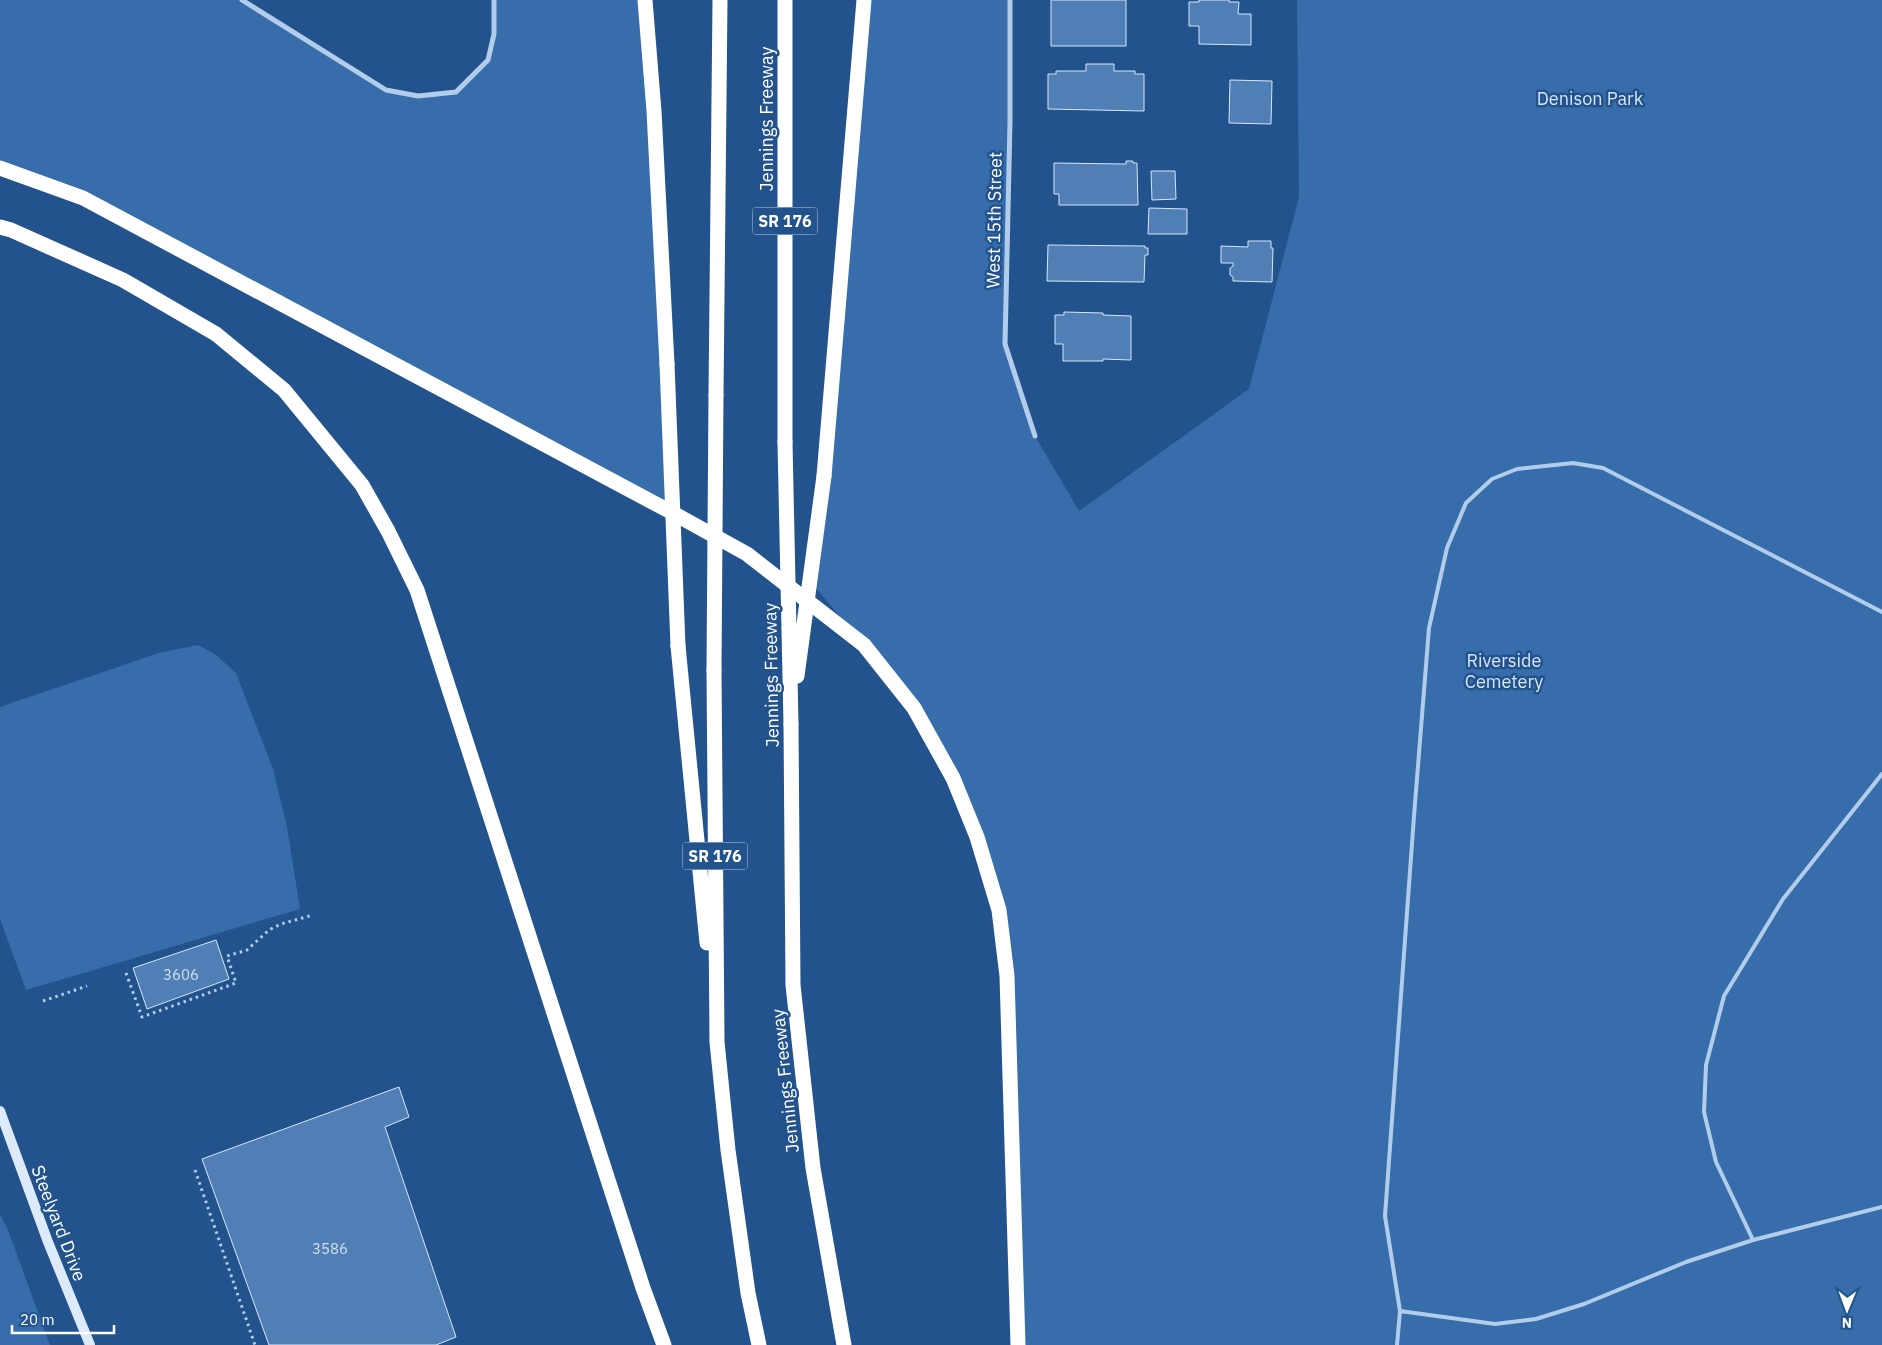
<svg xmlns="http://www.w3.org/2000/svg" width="1882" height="1345" viewBox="0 0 1882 1345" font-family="'IBM Plex Sans',sans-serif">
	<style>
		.green { fill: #376daa }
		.building { fill: #507fb6; stroke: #d7e6f8 }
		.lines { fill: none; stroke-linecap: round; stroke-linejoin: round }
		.path { stroke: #b2cdeb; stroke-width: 3; stroke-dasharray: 2.5 4; stroke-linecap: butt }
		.lane { stroke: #b2cdeb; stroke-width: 4 }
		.street { stroke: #b2cdeb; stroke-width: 5 }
		.secondary { stroke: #ddeaf9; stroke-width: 10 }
		.highway { stroke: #fff; stroke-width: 15 }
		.highway-bridge { stroke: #fff; stroke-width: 15 }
		.labels { text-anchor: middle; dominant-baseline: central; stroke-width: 5; stroke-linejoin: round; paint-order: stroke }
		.number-label { font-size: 15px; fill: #d3dfed }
		.shield { fill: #23538d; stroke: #bdcbdd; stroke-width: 1 }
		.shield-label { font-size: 16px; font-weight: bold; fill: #fff }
		.park-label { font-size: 18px; fill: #d7e6f8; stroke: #23538d }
		.street-label { font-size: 18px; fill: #fff; stroke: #23538d }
	</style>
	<rect width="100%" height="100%" fill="#23538d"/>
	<!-- green -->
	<path class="green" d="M0,0H242L386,90L418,96L456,92L488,60L494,34V0H640L671,512L83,198L0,168Z
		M864,0H1010L1005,344L1035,436L1079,511L1249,389L1299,197L1297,0H1882V1345H1018L999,910L953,778L864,645L810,581Z
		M198,645L215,654L236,673L273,769L287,827L300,909L26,990L0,919V707L159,653Z
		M0,1214L8,1230L50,1345H0Z"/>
	<!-- building -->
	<path class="building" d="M1051,0H1126V46H1051Z
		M1199,0H1229V2H1239L1238,14H1251V45L1199,44V26H1189V2H1199Z
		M1086,64H1114V71H1135V74H1144V111L1048,109V74H1056V71H1086Z
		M1230,80L1272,81L1271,124L1229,123Z
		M1126,161H1133V163H1137L1138,205H1059V194H1054V163L1126,164Z
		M1151,171H1175L1176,199L1152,200Z
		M1149,208L1187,209V234H1148Z
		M1248,241H1271V248H1273L1272,282L1233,281V277L1230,275V268L1233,266V263H1221V246L1248,247Z
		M1048,245L1145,246V248H1148V255H1145L1144,282L1047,281Z
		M1064,312L1103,313V315L1131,316V360L1103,359V361H1063V344H1055V315H1064Z
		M216,940L229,979L147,1009L133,968Z
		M399,1087L409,1117L385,1127L456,1337L436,1345H269L202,1159Z"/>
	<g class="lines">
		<!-- path -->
		<path class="path" d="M126,973L142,1017L236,983L227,956L247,950L269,930L281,924L313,915
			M43,1001L87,986
			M195,1170L255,1345"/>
		<!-- lane -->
		<path class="lane" d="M1882,612L1603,468L1573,463L1517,469L1492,479L1466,503L1447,548L1429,628L1414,816L1385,1216L1400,1311L1495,1324L1536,1319L1584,1304L1686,1262L1753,1240L1882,1207
			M1753,1240L1716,1162L1704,1112L1706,1065L1724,996L1783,899L1882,774
			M1397,1345L1400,1311"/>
		<!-- street -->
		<path class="street" d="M242,0L386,90L418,96L456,92L488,60L494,34V0
			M1010,0V122L1005,344L1035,436"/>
		<!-- secondary -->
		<path class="secondary" d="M0,1111L48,1242L90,1345"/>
		<!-- highway -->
		<path class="highway" d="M645,0L654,111L667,364
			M785,0V442
			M0,168L83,198L671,512L747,554L864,645L914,708L953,778L977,837L999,910L1007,976L1018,1345
			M0,227L11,230L123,280L216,334L284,390L362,485L388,531L417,590L643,1288L664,1345
			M716,395L720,0
			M824,476L864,0
			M678,646L707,943
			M714,670L717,1042L728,1150L748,1293L759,1345
			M791,724L793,985L813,1168L844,1345"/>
		<!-- highway-bridge -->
		<path class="highway-bridge" d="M667,364L678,646
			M785,442L791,724
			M714,670L716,395
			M797,676L824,476"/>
	</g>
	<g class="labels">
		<!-- number labels -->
		<g class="number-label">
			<text x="181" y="974">3606</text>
			<text x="330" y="1248">3586</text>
		</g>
		<!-- shield labels -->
		<g class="shield">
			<rect x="752.5" y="207.5" width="65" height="27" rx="4"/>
			<rect x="682.5" y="842.5" width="65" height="27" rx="4"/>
		</g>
		<g class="shield-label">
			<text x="785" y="221">SR 176</text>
			<text x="715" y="856">SR 176</text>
		</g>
		<!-- park labels -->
		<g class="park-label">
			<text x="1590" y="98">Denison Park</text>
			<text x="1504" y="660">Riverside<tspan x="1504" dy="21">Cemetery</tspan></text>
		</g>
		<!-- street labels -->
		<g class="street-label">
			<text transform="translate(766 119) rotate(-90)">Jennings Freeway</text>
			<text transform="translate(994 220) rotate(-89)">West 15th Street</text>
			<text transform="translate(771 675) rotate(-91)">Jennings Freeway</text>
			<text transform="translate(785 1081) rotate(-96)">Jennings Freeway</text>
			<text transform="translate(59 1223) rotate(69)">Steelyard Drive</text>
		</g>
	</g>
	<!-- north arrow -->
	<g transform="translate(1847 1310) rotate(181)" stroke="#23538d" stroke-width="4" paint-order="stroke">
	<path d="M0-4L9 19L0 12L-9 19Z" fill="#ffffff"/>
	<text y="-8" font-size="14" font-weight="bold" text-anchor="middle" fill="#ffffff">N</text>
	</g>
	<!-- scale -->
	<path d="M12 1325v8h102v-8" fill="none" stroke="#ffffff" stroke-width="2.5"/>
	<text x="20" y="1325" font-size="15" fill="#ffffff" stroke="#23538d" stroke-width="4" paint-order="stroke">20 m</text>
</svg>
